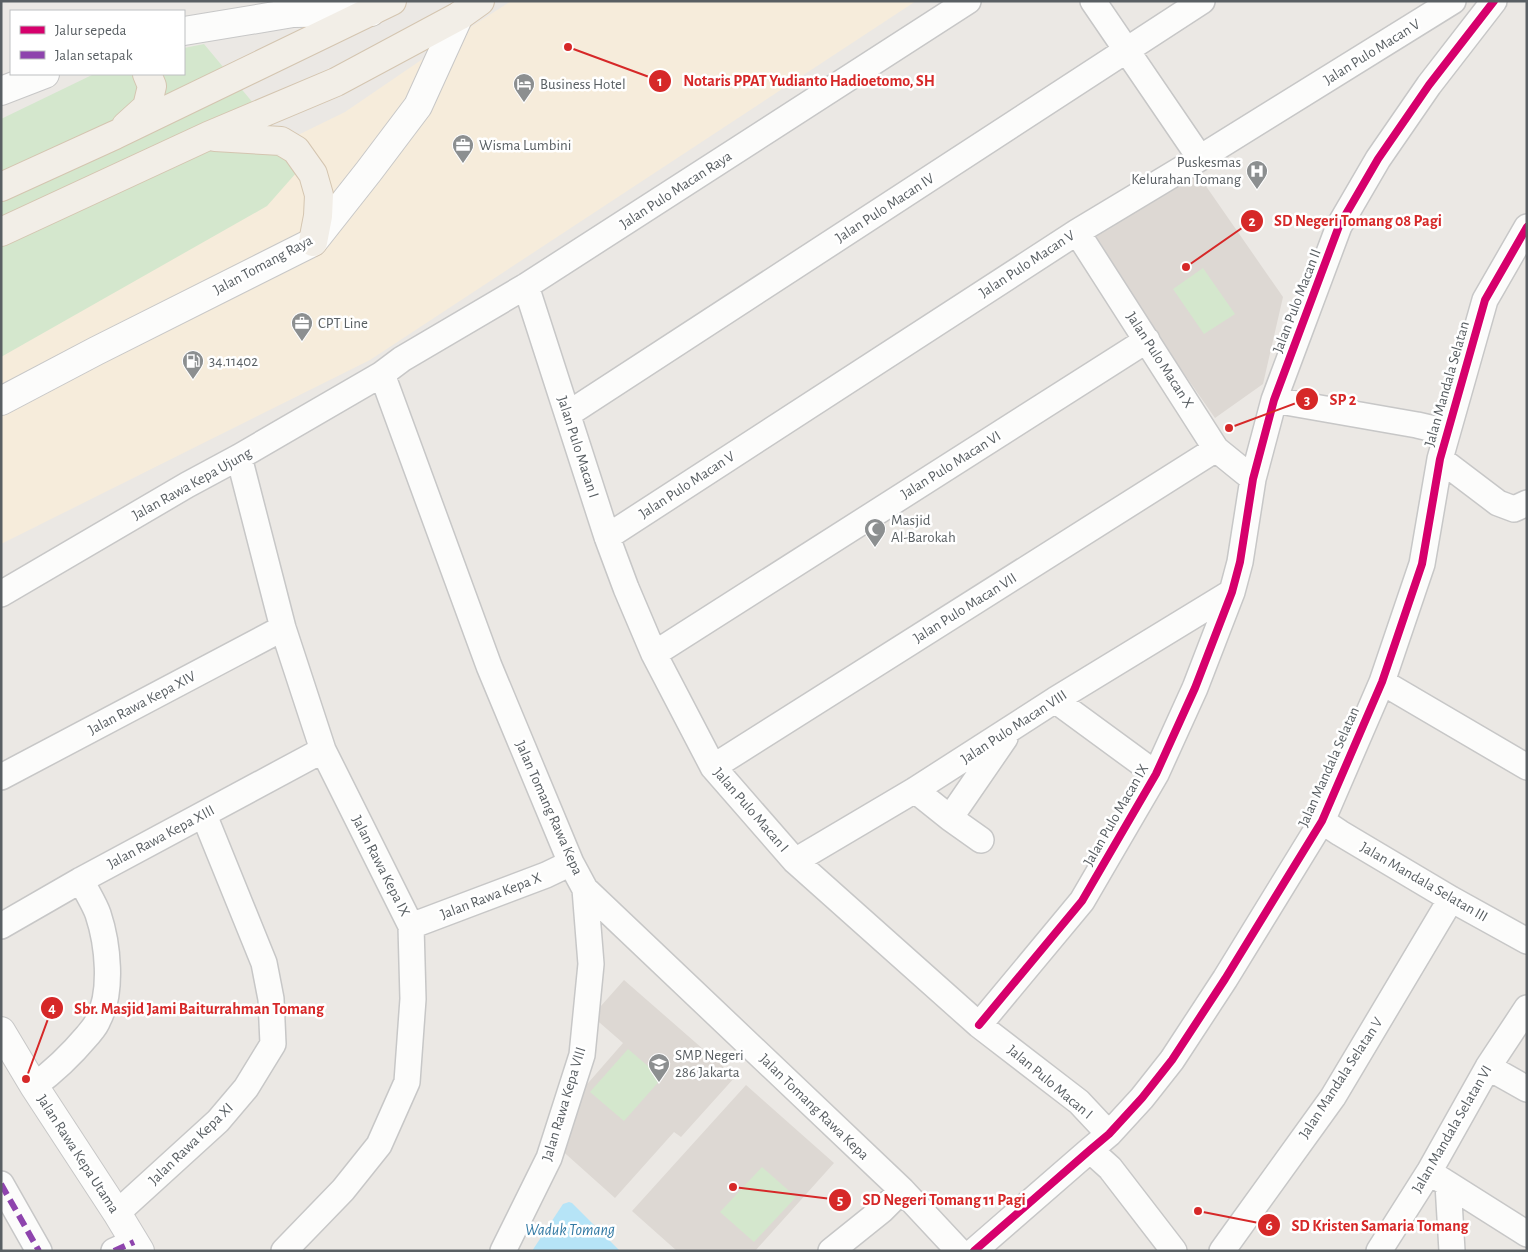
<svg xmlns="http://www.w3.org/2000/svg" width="1528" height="1252" viewBox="0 0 1528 1252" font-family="'Alegreya Sans',sans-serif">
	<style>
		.commercial { fill: #f6ecdb }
		.education { fill: #ddd8d3 }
		.green { fill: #d4e7cd }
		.water { fill: #b6e4f7 }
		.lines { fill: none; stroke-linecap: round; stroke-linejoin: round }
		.minor-casing { stroke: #c7c7c7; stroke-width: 28 }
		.tertiary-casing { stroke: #c7c7c7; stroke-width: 30 }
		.primary-casing { stroke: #d4c5b0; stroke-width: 30 }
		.minor { stroke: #fcfcfb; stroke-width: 25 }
		.tertiary { stroke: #fcfcfb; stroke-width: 28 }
		.primary { stroke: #f2eee7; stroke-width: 28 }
		.quiet { stroke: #8e44ad; stroke-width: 6; stroke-dasharray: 12 6; stroke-linecap: butt }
		.cycleway-casing { stroke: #fff; stroke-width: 11 }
		.cycleway { stroke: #d6006c; stroke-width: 8 }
		.labels { text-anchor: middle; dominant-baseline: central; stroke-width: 5; stroke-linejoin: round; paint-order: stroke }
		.street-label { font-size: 15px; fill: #595f63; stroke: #fff }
		.poi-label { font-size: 15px; fill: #595f63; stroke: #fff; text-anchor: start }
		.water-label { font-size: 16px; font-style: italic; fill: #337aa4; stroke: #fff }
		.leader { fill: none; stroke: #d62828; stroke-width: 2 }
		.callout-dot { fill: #d62828; stroke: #fff; stroke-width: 2 }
		.mark-label { font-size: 15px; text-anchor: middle; font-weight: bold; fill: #fff }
		.callout-label { font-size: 16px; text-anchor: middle; font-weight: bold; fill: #d62828; stroke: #fff; stroke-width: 5; stroke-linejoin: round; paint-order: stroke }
	</style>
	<rect width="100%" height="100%" fill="#ebe8e4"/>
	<!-- commercial -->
	<path class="commercial" d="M511,1H916L370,360L1,544V280L345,112L452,39Z"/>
	<!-- education -->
	<path class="education" d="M1192,166L1283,297L1263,384L1215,418L1089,237Z
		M624,980L735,1077L681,1137L674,1132L615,1198L558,1147L582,1090L623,1043L592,1016Z
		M746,1085L834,1163L755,1251H677L632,1211Z"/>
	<!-- green -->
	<path class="green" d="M204,44L304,164L267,206L1,357V119L94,74H184V48Z
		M1203,268L1235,314L1204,334L1173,289Z
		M628,1049L662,1078L624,1121L590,1092Z
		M762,1167L796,1197L754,1242L720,1212Z"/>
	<!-- water -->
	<path class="water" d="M569,1202L572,1203L620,1251H532L563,1204Z"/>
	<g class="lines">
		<!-- minor casing -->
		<g class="minor-casing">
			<path id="minor" d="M1093,1L1200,158
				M1077,232L1216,449L1253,479
				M526,286L607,537L626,588L654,654L713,767L795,861L979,1025L1079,1102L1109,1134
				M382,374L489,666L571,863L585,889L902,1190L959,1251
				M1274,400L1417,425L1447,432
				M568,414L1202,1
				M239,457L283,628L323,750L411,926L413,999L407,1082L379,1145L343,1190L284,1251
				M1440,459L1498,503L1514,509L1527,503
				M607,537L1077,232L1200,158L1453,1
				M1,594L187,485L239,457L382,374L402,359L526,286L968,1
				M654,654L1147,340
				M1382,682L1527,767
				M1055,700L1156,774
				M713,767L1216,449
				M1,777L283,628
				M915,790L950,818L981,840
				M950,818L1005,738
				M1322,821L1340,833L1451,899L1527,941
				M795,861L915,790L1055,700L1232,592
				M1,926L81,880L323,750
				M411,926L546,875L571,863
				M979,1025L1082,901L1156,774L1195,688L1232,592L1240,562L1253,479L1274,400L1339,226L1378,159L1429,85L1494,1
				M1488,1067L1527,1089
				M34,1086C53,1072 71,1055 87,1036C91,1031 96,1026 98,1020C113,992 108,944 98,914C94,903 86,891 81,880
				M1090,1150L1110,1168L1174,1251
				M1429,1172L1527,1234
				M1,1184L39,1251
				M1448,1184L1452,1251
				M117,1213L218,1121L246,1088L273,1044L271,999L264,963L204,815
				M114,1251L134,1242
				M503,1251L549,1158L582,1055L591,964L585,889
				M831,1251L882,1210L902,1190
				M974,1251L1090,1150L1109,1134L1142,1098L1172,1060L1225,979L1322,821L1382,682L1422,564L1440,459L1485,300L1527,227
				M1222,1251L1333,1097L1451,899
				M1379,1251L1429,1172L1488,1067L1527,1008"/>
		</g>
		<!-- tertiary casing -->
		<g class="tertiary-casing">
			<path id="tertiary" d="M184,31L293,13L371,12
				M1,91L45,74
				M1,401L96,351L313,242L369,171L418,106L459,16
				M1,1031L34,1086L117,1213L140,1251"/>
		</g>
		<!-- primary casing -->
		<g class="primary-casing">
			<path id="primary" d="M126,126L147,107L152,86L147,74
				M215,137L281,141L296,150L313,174L319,195L318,216L313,242
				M1,187L115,135L392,1
				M1,232L208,136L336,82L459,16L480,1"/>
		</g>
		<!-- minor -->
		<use href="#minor" class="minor"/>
		<!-- tertiary -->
		<use href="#tertiary" class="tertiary"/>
		<!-- primary -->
		<use href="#primary" class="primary"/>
		<!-- quiet -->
		<path class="quiet" d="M1,1184L39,1251
			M114,1251L134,1242"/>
		<!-- cycleway casing -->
		<g class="cycleway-casing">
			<path id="cycleway" d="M979,1025L1082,901L1156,774L1195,688L1232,592L1240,562L1253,479L1274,400L1339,226L1378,159L1429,85L1494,1
				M974,1251L1090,1150L1109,1134L1142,1098L1172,1060L1225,979L1322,821L1382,682L1422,564L1440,459L1485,300L1527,227"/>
		</g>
		<!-- cycleway -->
		<use href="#cycleway" class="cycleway"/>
	</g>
	<!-- icons -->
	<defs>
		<g id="hotel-pin" transform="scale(1.125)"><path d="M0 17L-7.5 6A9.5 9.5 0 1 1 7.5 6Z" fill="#8c8f90" stroke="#fff"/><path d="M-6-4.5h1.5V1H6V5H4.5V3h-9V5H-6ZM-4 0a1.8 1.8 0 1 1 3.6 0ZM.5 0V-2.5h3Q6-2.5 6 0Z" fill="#fff"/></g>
		<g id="office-pin" transform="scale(1.125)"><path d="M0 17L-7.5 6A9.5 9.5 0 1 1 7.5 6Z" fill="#8c8f90" stroke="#fff"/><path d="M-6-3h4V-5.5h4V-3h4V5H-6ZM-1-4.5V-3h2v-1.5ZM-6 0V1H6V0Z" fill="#fff"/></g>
		<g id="hospital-pin" transform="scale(1.125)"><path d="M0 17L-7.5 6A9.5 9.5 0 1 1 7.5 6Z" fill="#8c8f90" stroke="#fff"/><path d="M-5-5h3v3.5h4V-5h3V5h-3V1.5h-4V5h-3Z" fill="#fff"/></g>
		<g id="fuel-pin" transform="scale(1.125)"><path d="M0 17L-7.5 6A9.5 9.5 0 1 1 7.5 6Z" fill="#8c8f90" stroke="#fff"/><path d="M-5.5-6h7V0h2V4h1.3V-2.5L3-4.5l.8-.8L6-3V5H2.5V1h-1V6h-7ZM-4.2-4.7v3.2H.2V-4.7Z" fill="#fff"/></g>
		<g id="mosque-pin" transform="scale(1.125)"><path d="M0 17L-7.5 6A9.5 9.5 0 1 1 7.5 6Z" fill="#8c8f90" stroke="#fff"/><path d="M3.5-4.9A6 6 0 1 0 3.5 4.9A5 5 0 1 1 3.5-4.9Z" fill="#fff"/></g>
		<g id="school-pin" transform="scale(1.125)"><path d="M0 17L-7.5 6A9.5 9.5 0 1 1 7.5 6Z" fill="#8c8f90" stroke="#fff"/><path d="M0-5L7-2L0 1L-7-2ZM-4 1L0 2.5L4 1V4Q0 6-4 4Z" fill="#fff"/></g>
	</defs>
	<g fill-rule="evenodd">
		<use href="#hotel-pin" x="524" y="84"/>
		<use href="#office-pin" x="463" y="145"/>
		<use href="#hospital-pin" x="1257" y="171"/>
		<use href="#office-pin" x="302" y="323"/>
		<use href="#fuel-pin" x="193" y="361"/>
		<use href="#mosque-pin" x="875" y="529"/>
		<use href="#school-pin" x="659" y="1064"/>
	</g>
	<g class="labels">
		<!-- street labels -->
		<g class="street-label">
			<text transform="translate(1372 52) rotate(-32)">Jalan Pulo Macan V</text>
			<text transform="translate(676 190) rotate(-33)">Jalan Pulo Macan Raya</text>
			<text transform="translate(885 208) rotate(-33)">Jalan Pulo Macan IV</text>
			<text transform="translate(1027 264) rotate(-33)">Jalan Pulo Macan V</text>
			<text transform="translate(263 265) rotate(-28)">Jalan Tomang Raya</text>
			<text transform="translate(1297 301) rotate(-69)">Jalan Pulo Macan II</text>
			<text transform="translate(1160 360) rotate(57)">Jalan Pulo Macan X</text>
			<text transform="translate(1447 384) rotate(-74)">Jalan Mandala Selatan</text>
			<text transform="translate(578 447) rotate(72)">Jalan Pulo Macan I</text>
			<text transform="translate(951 465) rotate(-32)">Jalan Pulo Macan VI</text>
			<text transform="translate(192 484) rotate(-29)">Jalan Rawa Kepa Ujung</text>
			<text transform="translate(687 485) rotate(-33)">Jalan Pulo Macan V</text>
			<text transform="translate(965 608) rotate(-32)">Jalan Pulo Macan VII</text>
			<text transform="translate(142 703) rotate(-28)">Jalan Rawa Kepa XIV</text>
			<text transform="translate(1014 727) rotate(-33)">Jalan Pulo Macan VIII</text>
			<text transform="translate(1329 767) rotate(-66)">Jalan Mandala Selatan</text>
			<text transform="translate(549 808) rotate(66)">Jalan Tomang Rawa Kepa</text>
			<text transform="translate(751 810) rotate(49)">Jalan Pulo Macan I</text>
			<text transform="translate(1116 815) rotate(-60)">Jalan Pulo Macan IX</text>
			<text transform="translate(161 837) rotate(-28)">Jalan Rawa Kepa XIII</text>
			<text transform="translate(381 866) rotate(63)">Jalan Rawa Kepa IX</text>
			<text transform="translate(1424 882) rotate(30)">Jalan Mandala Selatan III</text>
			<text transform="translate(491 896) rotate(-21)">Jalan Rawa Kepa X</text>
			<text transform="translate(1341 1078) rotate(-57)">Jalan Mandala Selatan V</text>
			<text transform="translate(1050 1082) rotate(40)">Jalan Pulo Macan I</text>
			<text transform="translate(564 1104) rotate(-73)">Jalan Rawa Kepa VIII</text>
			<text transform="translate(814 1107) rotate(44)">Jalan Tomang Rawa Kepa</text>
			<text transform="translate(1452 1129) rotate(-60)">Jalan Mandala Selatan VI</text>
			<text transform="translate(191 1144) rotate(-44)">Jalan Rawa Kepa XI</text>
			<text transform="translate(78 1154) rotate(57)">Jalan Rawa Kepa Utama</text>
		</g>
		<!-- poi labels -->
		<g class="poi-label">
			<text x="540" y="84">Business Hotel</text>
			<text x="479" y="145">Wisma Lumbini</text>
			<text x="1241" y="162" text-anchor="end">Puskesmas<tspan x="1241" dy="17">Kelurahan Tomang</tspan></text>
			<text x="318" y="323">CPT Line</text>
			<text x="209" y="361">34.11402</text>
			<text x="891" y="520">Masjid<tspan x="891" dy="17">Al-Barokah</tspan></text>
			<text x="675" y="1055">SMP Negeri<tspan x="675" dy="17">286 Jakarta</tspan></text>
		</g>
		<!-- water labels -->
		<g class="water-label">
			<text x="570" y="1230">Waduk Tomang</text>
		</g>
	</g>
	<!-- callouts -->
	<path class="leader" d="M568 47L660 81M1186 267L1252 221M1229 428L1307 399M26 1079L52 1008M733 1187L840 1200M1198 1211L1269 1225"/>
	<g class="callout-dot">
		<circle cx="568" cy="47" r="5"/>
		<circle cx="1186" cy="267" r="5"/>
		<circle cx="1229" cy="428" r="5"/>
		<circle cx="26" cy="1079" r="5"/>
		<circle cx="733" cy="1187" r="5"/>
		<circle cx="1198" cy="1211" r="5"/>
		<circle cx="660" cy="81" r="12"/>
		<circle cx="1252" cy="221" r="12"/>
		<circle cx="1307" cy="399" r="12"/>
		<circle cx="52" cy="1008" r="12"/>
		<circle cx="840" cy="1200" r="12"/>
		<circle cx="1269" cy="1225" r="12"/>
	</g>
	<g class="mark-label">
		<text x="660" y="86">1</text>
		<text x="1252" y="226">2</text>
		<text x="1307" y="405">3</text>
		<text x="52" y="1013">4</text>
		<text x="840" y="1205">5</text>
		<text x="1269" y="1230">6</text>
	</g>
	<g class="callout-label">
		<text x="809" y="86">Notaris PPAT Yudianto Hadioetomo, SH</text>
		<text x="1358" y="226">SD Negeri Tomang 08 Pagi</text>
		<text x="1343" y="405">SP 2</text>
		<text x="199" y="1014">Sbr. Masjid Jami Baiturrahman Tomang</text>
		<text x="944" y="1205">SD Negeri Tomang 11 Pagi</text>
		<text x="1380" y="1231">SD Kristen Samaria Tomang</text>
	</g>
	<!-- border -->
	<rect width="1528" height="1252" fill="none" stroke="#595f63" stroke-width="5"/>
	<!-- legend -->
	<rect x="10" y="10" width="175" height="65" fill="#ffffff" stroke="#bdbfc1"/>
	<rect x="20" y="26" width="25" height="8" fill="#d6006c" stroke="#bdbfc1"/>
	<text x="55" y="35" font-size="15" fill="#595f63">Jalur sepeda</text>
	<rect x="20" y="51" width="25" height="8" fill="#8e44ad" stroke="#bdbfc1"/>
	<text x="55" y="60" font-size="15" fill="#595f63">Jalan setapak</text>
</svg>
